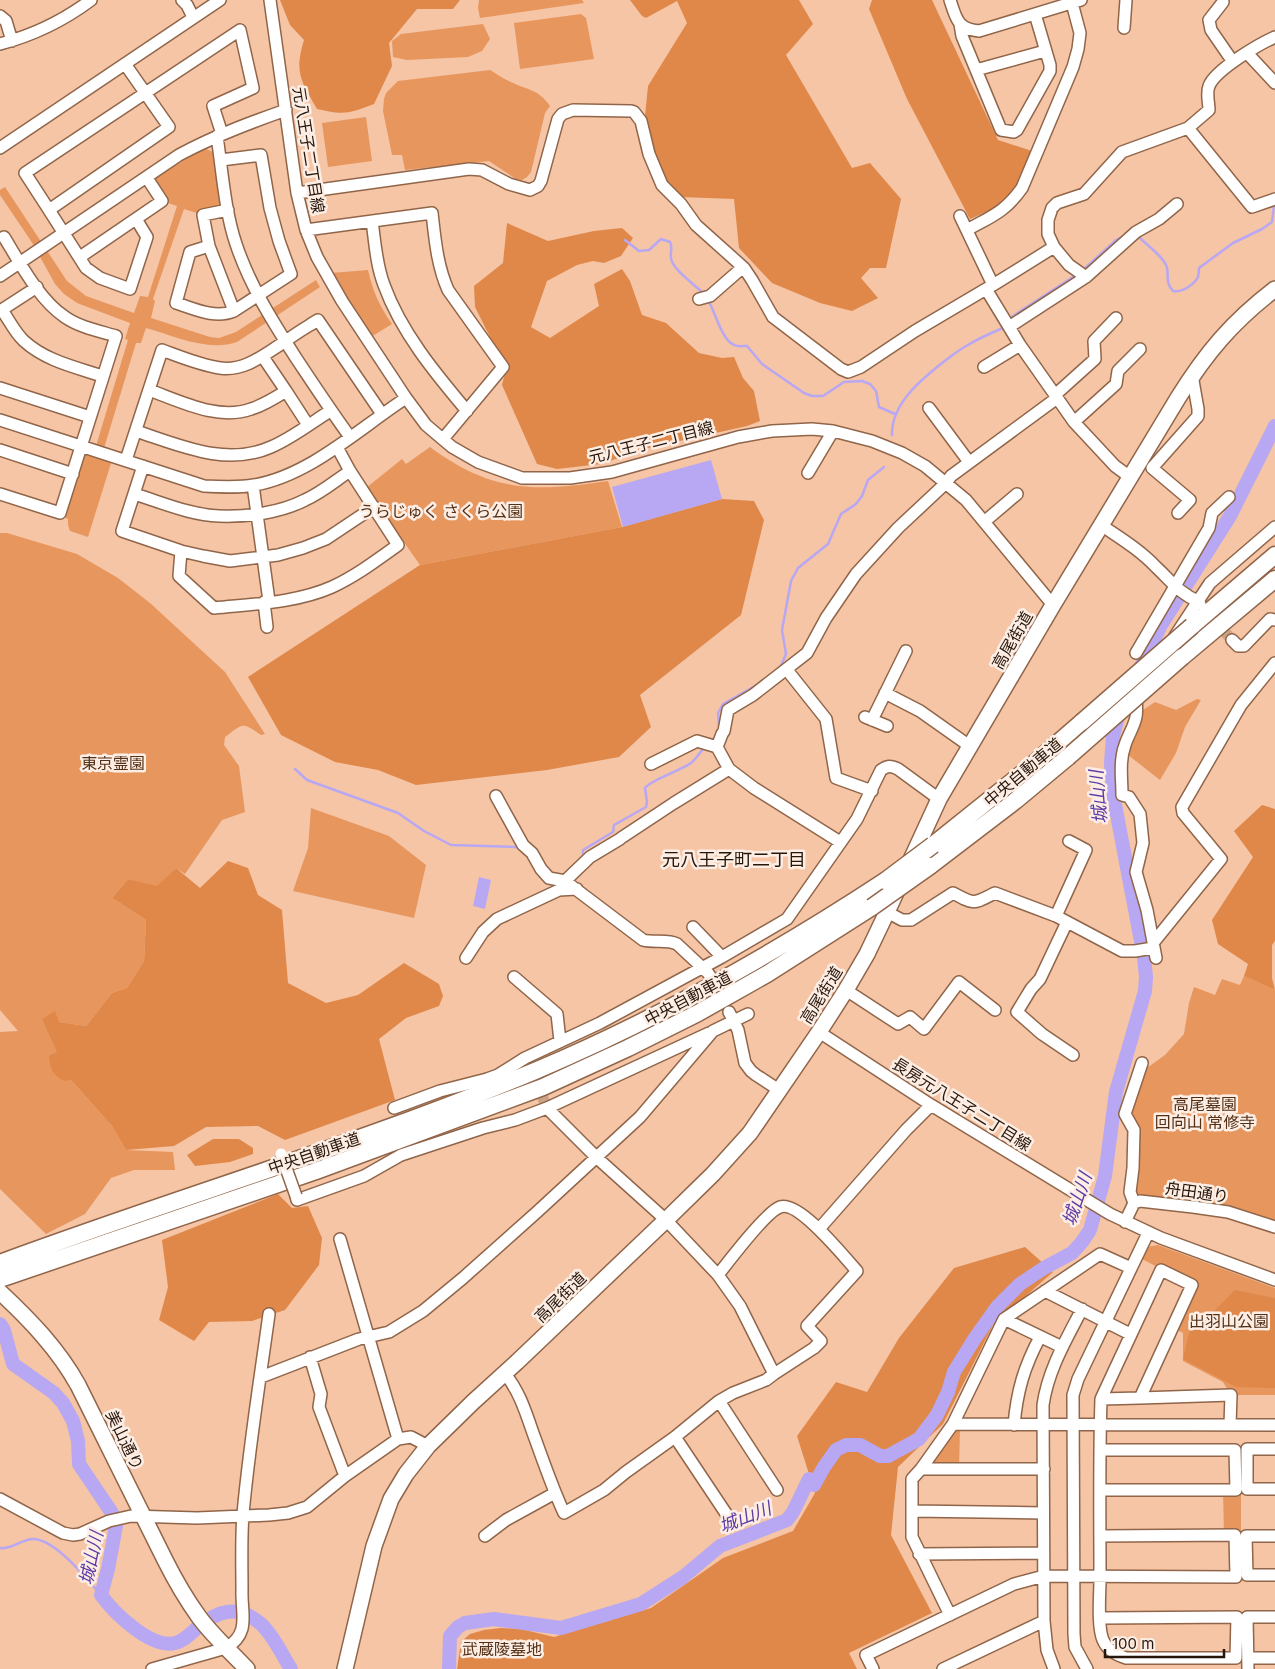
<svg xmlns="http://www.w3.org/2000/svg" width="1275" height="1669" viewBox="0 0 1275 1669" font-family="Inter,'Noto Sans JP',sans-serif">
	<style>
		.green { fill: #e7965e }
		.forest { fill: #e08849 }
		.water { fill: #b8a7f2 }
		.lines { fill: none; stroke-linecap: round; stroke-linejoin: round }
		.stream { stroke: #b8a7f2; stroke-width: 2.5 }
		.river { stroke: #b8a7f2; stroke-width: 14 }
		.minor-tunnel { stroke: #cca287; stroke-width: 11; stroke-dasharray: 11 5.5; stroke-linecap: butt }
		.minor-casing { stroke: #906549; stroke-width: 14 }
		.major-casing { stroke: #906549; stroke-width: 18 }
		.highway-casing { stroke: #906549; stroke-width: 19 }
		.minor { stroke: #fff; stroke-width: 11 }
		.major { stroke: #fff; stroke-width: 15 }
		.highway { stroke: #fff; stroke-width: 16 }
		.minor-bridge-casing { stroke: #906549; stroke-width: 14; stroke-linecap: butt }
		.highway-bridge-casing { stroke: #906549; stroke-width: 19; stroke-linecap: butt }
		.minor-bridge { stroke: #fff; stroke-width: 11 }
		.highway-bridge { stroke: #fff; stroke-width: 16 }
		.labels { text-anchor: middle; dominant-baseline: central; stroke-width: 5; stroke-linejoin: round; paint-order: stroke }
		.street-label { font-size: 16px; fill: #27160a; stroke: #fdeee5 }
		.park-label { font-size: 16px; fill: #543016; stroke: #fdeee5 }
		.water-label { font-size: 18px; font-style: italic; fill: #5d3aa4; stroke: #fdeee5 }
		.neighbourhood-label { font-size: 18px; fill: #27160a; stroke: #fdeee5 }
	</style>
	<rect width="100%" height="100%" fill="#f5c5a6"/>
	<!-- green -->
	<path class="green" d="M479,0H582L584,3L480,18L478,8Z
		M581,14L586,18L594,59L520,69L514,23Z
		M483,24L490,39L482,51L468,57L407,60L393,57L392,41L401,34Z
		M490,70C497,74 503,79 511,82C529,91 537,88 550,106L545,113L531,172L527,177L522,180L516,179L489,161L405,170L402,155H392L383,111L384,99L386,93L398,81Z
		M366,117L372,161L328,167L322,123Z
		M204,148L215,153L223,211L203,215L184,209L153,299L155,301L151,318L210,337L219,338L236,332L316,280L320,287L237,342C207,352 175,336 146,328L141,343H136L104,448L96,446L128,340L125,339L130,323L77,303L64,294L55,284L33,244L0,195V190L5,187L67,281L86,296L134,313L140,296L148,297L177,206L162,201L149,182Z
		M368,270C373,292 379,305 392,324L371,337L348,302L331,273Z
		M430,447C492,493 535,492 608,481L622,527L420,565L366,488L402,459L406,464Z
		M88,453L112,460L88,537L70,531L68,525V519L63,517L84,456Z
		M0,533H7L77,554L118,578L150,603L225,672L265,734L261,735C241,721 243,724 225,737L224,745L239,766L245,812L222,820L185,874L176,868L157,887L128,879L112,898L146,920L144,961L127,988L112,993L86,1026L59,1022L71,1080L112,1126L126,1150L173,1152L175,1170H134L111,1178L85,1214L46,1234L0,1189V1032L18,1031L0,1010Z
		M1197,699L1201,700L1185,727L1176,753L1160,780L1123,751L1137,714L1155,702L1176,710Z
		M311,808L389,836L426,865L414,918L293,891L308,848Z
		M1244,976L1275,990V1227L1133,1199L1136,1164L1127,1113L1137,1075L1165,1055L1184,1034L1189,1003L1194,987L1215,995L1222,979L1240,985Z
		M1158,1245L1275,1288V1395H1231L1223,1382L1183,1361V1333L1173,1328L1192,1285L1142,1259L1147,1247Z
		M949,1429H960L959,1469H921Z
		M1223,1490H1241V1535H1224Z"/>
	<!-- forest -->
	<path class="forest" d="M280,0H460L453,9H417L389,43L392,66L374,104C349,114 343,115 317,109C301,81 294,73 304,40L290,25Z
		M630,0H799L813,24L786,55L852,168L870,163L901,199L886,268H870L861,278L878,298L852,311L820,303L772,283L739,248L734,199L680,197L669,185L651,156L645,116L648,86L687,23L677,1L646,18L642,16Z
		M872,0H932L998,140L1032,151L1017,187L1000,206L970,219L907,99L869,9Z
		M507,223L548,241L594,231L622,228L633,238L621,256L604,263L593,261L577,265L547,281L531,327L550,338L599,306L594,284L622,269L630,281L642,315L666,323L699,353L722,358L734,357L743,378L754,391L760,421L747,426L644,449L601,464L557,469L537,464L502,385L506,369L475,307L474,286L503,263Z
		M722,499L754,501L764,520L741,615L640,695L651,727L619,757L547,770L416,785L378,770L335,762L281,735L248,677L420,565L622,527Z
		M1262,805L1275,809V941L1272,945V978L1275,990L1244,976L1248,964L1218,944L1212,920L1253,857L1234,831Z
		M228,861L248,868L258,895L282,910L288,983L326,1003L358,995L404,963L439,984L443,996L439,1006L406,1018L379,1039L395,1100L285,1140L258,1126L206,1127L174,1146L126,1150L112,1126L71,1080L64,1081C53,1075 50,1069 49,1056L57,1052L42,1019L55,1011L59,1022L86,1026L112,993L127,988L144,961L146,920L112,898L128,879L157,886L176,868L200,888Z
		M213,1139H239L253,1148V1154L230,1162L195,1166L187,1155Z
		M278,1194L292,1208L308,1206L322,1238L319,1265L285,1310L252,1321L209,1322L194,1341L159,1320L168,1287L162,1240Z
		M1025,1247L1053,1272L993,1325L943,1424L898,1467L891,1535L932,1613L849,1653L857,1669H457L461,1642L470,1634L484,1630L501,1628L521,1629L554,1637L651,1608L723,1558L793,1531L815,1493L797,1436L836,1382L867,1392L899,1338L954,1268Z
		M1235,1290L1275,1298V1388L1236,1387L1183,1359L1193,1316L1212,1313Z"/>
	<!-- water -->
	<path class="water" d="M711,460L722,499L623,527L612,487Z
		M479,877L491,880L485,909L473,906Z"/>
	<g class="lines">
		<!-- stream -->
		<path class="stream" d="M1135,237L1140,238C1147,245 1166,259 1167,268C1169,279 1165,282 1173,291C1181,293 1194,285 1198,277C1199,274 1199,271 1199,268L1233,243L1262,229L1272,222L1274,206
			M625,240L639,251L649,250L661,239L670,242C673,248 670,251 671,258C672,269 695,285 703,293
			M1083,270L1116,240L1122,237
			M708,300C715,311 721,339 734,345C738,347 743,346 747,346L762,364L804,393L812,396H823L844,382L862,381L870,384L876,391L879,407L895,414
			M1010,318L1076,275
			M892,435C891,403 923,378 946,360C953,355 960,349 968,345C979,338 991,333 1003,328
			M780,668L786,654L782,630L791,581L798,568L828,544L841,514L856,504L862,496L868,480L884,467
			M719,727L718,713L723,704L755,686
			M295,769L307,780L398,813L424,831L451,845L516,847L521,849
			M583,858V850L613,832L614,825L646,807L647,802L645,788C650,780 680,771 691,763C696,759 700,752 705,747
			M0,1548C12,1550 21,1539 33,1539C55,1539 86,1578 101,1595"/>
		<!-- river -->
		<path class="river" d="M1139,670L1161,625L1230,516L1275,426
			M0,1324L4,1330L13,1364L54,1393L63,1403L73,1421L78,1441L79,1464L112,1513L116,1526L108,1569L101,1595C114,1613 151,1649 175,1643C184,1641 190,1634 197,1628C218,1610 238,1604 261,1624C274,1636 282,1655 291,1669
			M449,1669L450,1636L458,1627L465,1623L494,1619L561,1628L641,1604L683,1577L720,1546L787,1520L793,1512L809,1479L814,1485L824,1467L836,1450L846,1445H860L880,1456H888L919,1439L937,1415L948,1392L954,1372L975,1338L997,1307L1020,1284L1044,1268L1072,1253L1082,1242L1090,1230L1105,1176L1116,1092L1145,991L1146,977L1144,957L1113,794L1111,763L1113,736L1120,709"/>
		<!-- minor-tunnel -->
		<path class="minor-tunnel" d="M1203,607L1232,640
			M530,1066L547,1108"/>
		<!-- minor casing -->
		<g class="minor-casing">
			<path id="minor" d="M182,0L187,5L193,17
				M270,0L297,193L306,230L317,257L342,301L406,398L426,425L452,447L478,462L522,478H570L612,472L738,437L772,431L812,429L833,431L872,441L902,453L925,466L966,500L1053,605
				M950,0C956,18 957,29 979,31L1081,0
				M1223,2L1209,20L1211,30L1233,62
				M0,16L6,21L12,41
				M960,24L962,36L1001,130L1014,132L1017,130L1050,71V65L1035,14
				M1124,28L1126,0
				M0,44C34,35 63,21 91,0
				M1247,53L1275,83
				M125,64L169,127L49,210L25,173L240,30L253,88L213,106L222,134
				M976,70L1045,51
				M1188,128L1252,207L1275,199
				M217,136C222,170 225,212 236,244C250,286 273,322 296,358C314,385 331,411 350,437
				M0,148L220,0
				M297,193L469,169L482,170L509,184L530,190L538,186L541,181L558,119L562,114L573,110L631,111L634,112L641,121L649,154L662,185L681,204L696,225L744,268L752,280L773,317L841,369L848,372L861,367L915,331L986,289
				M49,210L86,268L100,278L130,289L147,237L136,219
				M228,210L203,215L209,246L234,311
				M960,216L993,285L986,289L1020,345L1074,422L1115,466L1130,477
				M372,221C375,242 376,264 384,285C401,332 435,373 467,411
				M306,230L432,213C435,239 437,265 448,290L503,367L443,439
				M967,230C992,216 1005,212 1022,188L1073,67L1078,49L1080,33L1072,3
				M209,246L190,252L176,303C195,309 215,319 234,311L291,274L279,241L270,208L261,155L221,160
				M80,257L162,201L147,178
				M0,276L179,155C214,136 249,123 286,110
				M1086,277L1069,265L1054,247L1048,234V220L1052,208L1057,203L1084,194L1122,152L1188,128L1209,110C1209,103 1206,93 1209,86C1215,70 1259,44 1275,37
				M993,285L1054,247
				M699,299L710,296L742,268
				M2,310C9,320 15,333 24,341C46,361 75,367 102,376
				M0,311L37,287
				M1009,327L1086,277L1136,232L1159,219L1177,204
				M984,367L1020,345
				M0,388L90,417
				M149,390C180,401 218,421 251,409C264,405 275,398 286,391L263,357
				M286,391L308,425
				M1055,395L1095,359L1094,341L1116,318
				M929,408L969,462
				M0,420L204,486C221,487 238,488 254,485C309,476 360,428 406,398
				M1074,422L1116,384L1118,371L1140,349
				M136,431C179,445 226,467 271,447C292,438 311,423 330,411
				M0,450L73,474
				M126,460L162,350C181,357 200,365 220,368C245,372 266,353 286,341C296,333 307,327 318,320L382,414
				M143,466L122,531L181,551L203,556L230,561L278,555L303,548L326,539L374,507
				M808,473L833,431
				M253,485L269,601
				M0,494L60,513L116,336C99,331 79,327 65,317C40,301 20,263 4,237
				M134,494C161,502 190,515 219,516C247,517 280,513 305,500C321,493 335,481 350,471
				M1178,513L1190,500L1152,468L1198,416V409L1192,375
				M984,522L1017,494
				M1101,525C1120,538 1140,550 1156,567C1170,580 1180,594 1198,601L1210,583L1275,527
				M181,551L179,576L214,608C252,604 296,603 332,587C356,576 377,560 398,545L350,471L337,447
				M264,602L267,627
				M1175,636L1198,601L1200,604
				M1232,640L1238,646H1244L1270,619L1275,620
				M1136,653L1209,528L1212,513L1229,497
				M787,670L826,719L836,778L872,791
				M885,693L920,711L971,747
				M865,717L887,726
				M872,720L906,651
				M651,764L697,741L717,747
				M496,796L523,845L532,853L541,869L549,878L565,881L643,940C654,943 667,939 677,944L708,973L712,979
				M621,838L674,803L729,769
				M840,842L754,788L729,769L717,747L722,734L724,731L728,710L753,695L807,653L826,618L856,574L898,528L946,483L951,476L1057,398
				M565,881L590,857L620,839
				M887,912L902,920H911L953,893C975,905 973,904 995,893L1056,916L1122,951H1135L1153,948
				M1056,916L1086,850L1069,841
				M1067,922L1040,979L1031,989L1017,1012L1042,1034L1073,1055
				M693,927L722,957
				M1153,943L1221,859L1183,813L1182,807L1241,705L1275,663
				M466,958L483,932L497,919L559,890L577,889
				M1156,958L1147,910L1136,872L1143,843L1140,814L1129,797L1122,795C1122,779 1119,761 1125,745C1128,735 1134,727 1136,717C1138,706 1134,696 1139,686C1145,675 1157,668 1164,657
				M514,977L557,1014L560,1041
				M846,990L898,1024L910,1017L924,1029L959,982L995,1010
				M729,1012L738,1030L745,1063L751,1071L756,1075L779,1090
				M819,1032L931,1105L1110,1214L1161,1238L1275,1280
				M394,1108L440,1091L487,1079L498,1075L525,1058L600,1023L722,957L787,919L857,819L881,770C887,766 890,765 898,769L939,799
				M296,1196L297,1200L364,1176L401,1155L483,1128L515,1120L547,1108L709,1033
				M1134,1203L1130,1192L1133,1168L1134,1130L1125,1114L1142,1063
				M1125,1222L1134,1203L1140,1201L1193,1207L1228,1212L1275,1227
				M819,1229L906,1130L931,1105
				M340,1239L398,1439
				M718,1275C728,1262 767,1211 780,1207C799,1200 844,1257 857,1271L807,1326L821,1341L814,1348L774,1374
				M1045,1291L1130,1334
				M1004,1319L1062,1347
				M310,1357L321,1394L319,1407L345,1476
				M505,1374C519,1390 526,1413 533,1433C543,1460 552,1487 564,1513L604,1490L626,1472L675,1437L719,1401L733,1393L766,1380L774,1374L740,1306L718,1275L666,1220L596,1157L547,1108
				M261,1377L359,1339L389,1332L423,1311L463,1278L537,1212L640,1117L713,1031L748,1014
				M1140,1398L1231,1395L1230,1425
				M719,1401L777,1490
				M953,1424L1275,1425
				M1014,1425C1017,1391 1024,1367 1040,1337
				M675,1437L727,1515
				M1275,1449H1247V1489H1275
				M1100,1450H1235L1236,1490H1100
				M921,1469H1044
				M0,1499L63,1533L73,1535L80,1534L109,1521L131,1516L197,1518L269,1515L288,1513L307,1507L345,1476L398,1439L411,1437L428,1446
				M912,1511L1043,1513
				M485,1536L506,1520L555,1493
				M1275,1536H1246L1247,1575H1275
				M919,1554L1043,1553
				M950,1615L912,1537V1479L921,1469L953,1424L1004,1319L1100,1254L1131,1268
				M1101,1618L1237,1617L1236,1658H1126C1116,1655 1107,1650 1103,1640C1097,1626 1100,1595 1100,1579C1100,1519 1099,1459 1101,1399L1140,1398L1192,1285L1161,1270L1101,1399
				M1248,1658H1275
				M152,1669L226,1648C251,1633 241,1614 242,1590C242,1565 241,1539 243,1514C249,1447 260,1380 269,1314
				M873,1669L866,1655L1014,1584L1044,1576L1236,1577L1235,1535L1100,1536
				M943,1669L1044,1621
				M1054,1669L1047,1650L1044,1621L1043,1405C1048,1370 1066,1340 1082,1309
				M1087,1669L1075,1647L1074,1634L1073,1395L1078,1379L1148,1233
				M1248,1669L1247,1617H1275"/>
		</g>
		<!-- major casing -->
		<g class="major-casing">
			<path id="major" d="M0,1292C30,1320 58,1349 78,1385L165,1560C175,1580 186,1599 199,1617C213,1636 231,1652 247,1669
				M345,1669L374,1546L391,1499L406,1474L428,1446L473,1402L517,1362L666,1220L713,1174L750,1133L819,1032L846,990L867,954L887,912L939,799L1053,605L1178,398C1206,353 1232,322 1275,289"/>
		</g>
		<!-- highway casing -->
		<g class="highway-casing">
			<path id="highway" d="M1192,626L1275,555
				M1182,657L1275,579
				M933,845L1029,768L1082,722
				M930,866L1015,801L1068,757
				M0,1263C178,1197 360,1144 535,1071C658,1019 774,954 885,881
				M0,1279L316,1171L543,1087L628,1048L698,1013L767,974L872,907"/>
		</g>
		<!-- minor -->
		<use href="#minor" class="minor"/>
		<!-- major -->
		<use href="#major" class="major"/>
		<!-- highway -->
		<use href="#highway" class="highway"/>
		<!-- minor-bridge casing -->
		<g class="minor-bridge-casing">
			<path id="minor-bridge" d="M281,1154L296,1196"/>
		</g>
		<!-- highway-bridge casing -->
		<g class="highway-bridge-casing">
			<path id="highway-bridge" d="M1082,722L1192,626
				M1068,757L1182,657
				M885,881L933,845
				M872,907L930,866"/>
		</g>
		<!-- minor-bridge -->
		<use href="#minor-bridge" class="minor-bridge"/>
		<!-- highway-bridge -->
		<use href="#highway-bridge" class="highway-bridge"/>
	</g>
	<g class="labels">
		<!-- street labels -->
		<g class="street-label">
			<text transform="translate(309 150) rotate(81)">元八王子二丁目線</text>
			<text transform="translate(651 442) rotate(-14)">元八王子二丁目線</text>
			<text transform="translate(1012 640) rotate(-60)">高尾街道</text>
			<text transform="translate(1023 772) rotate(-40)">中央自動車道</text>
			<text transform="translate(821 995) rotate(-58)">高尾街道</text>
			<text transform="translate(688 998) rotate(-28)">中央自動車道</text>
			<text transform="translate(962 1104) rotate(32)">長房元八王子二丁目線</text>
			<text transform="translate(314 1153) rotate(-19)">中央自動車道</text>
			<text transform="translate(1197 1192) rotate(8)">舟田通り</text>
			<text transform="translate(560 1297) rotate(-44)">高尾街道</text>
			<text transform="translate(125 1440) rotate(64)">美山通り</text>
		</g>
		<!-- park labels -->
		<g class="park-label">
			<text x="441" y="511">うらじゅく さくら公園</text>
			<text x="113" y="763">東京霊園</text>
			<text x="1205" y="1104">高尾墓園<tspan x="1205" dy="18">回向山 常修寺</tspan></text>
			<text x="1229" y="1321">出羽山公園</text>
			<text x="502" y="1649">武蔵陵墓地</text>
		</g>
		<!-- water labels -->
		<g class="water-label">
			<text transform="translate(1098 797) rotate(-95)">城山川</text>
			<text transform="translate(1077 1199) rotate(-71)">城山川</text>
			<text transform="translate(745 1517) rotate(-21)">城山川</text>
			<text transform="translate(91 1558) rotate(-78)">城山川</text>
		</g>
		<!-- neighbourhood labels -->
		<g class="neighbourhood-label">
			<text x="734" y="859">元八王子町二丁目</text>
		</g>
	</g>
	<!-- scale -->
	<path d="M1105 1649v8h119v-8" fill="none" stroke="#27160a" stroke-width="2.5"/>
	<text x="1112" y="1649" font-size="15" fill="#27160a" stroke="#fdeee5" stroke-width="4" paint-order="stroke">100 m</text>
</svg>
